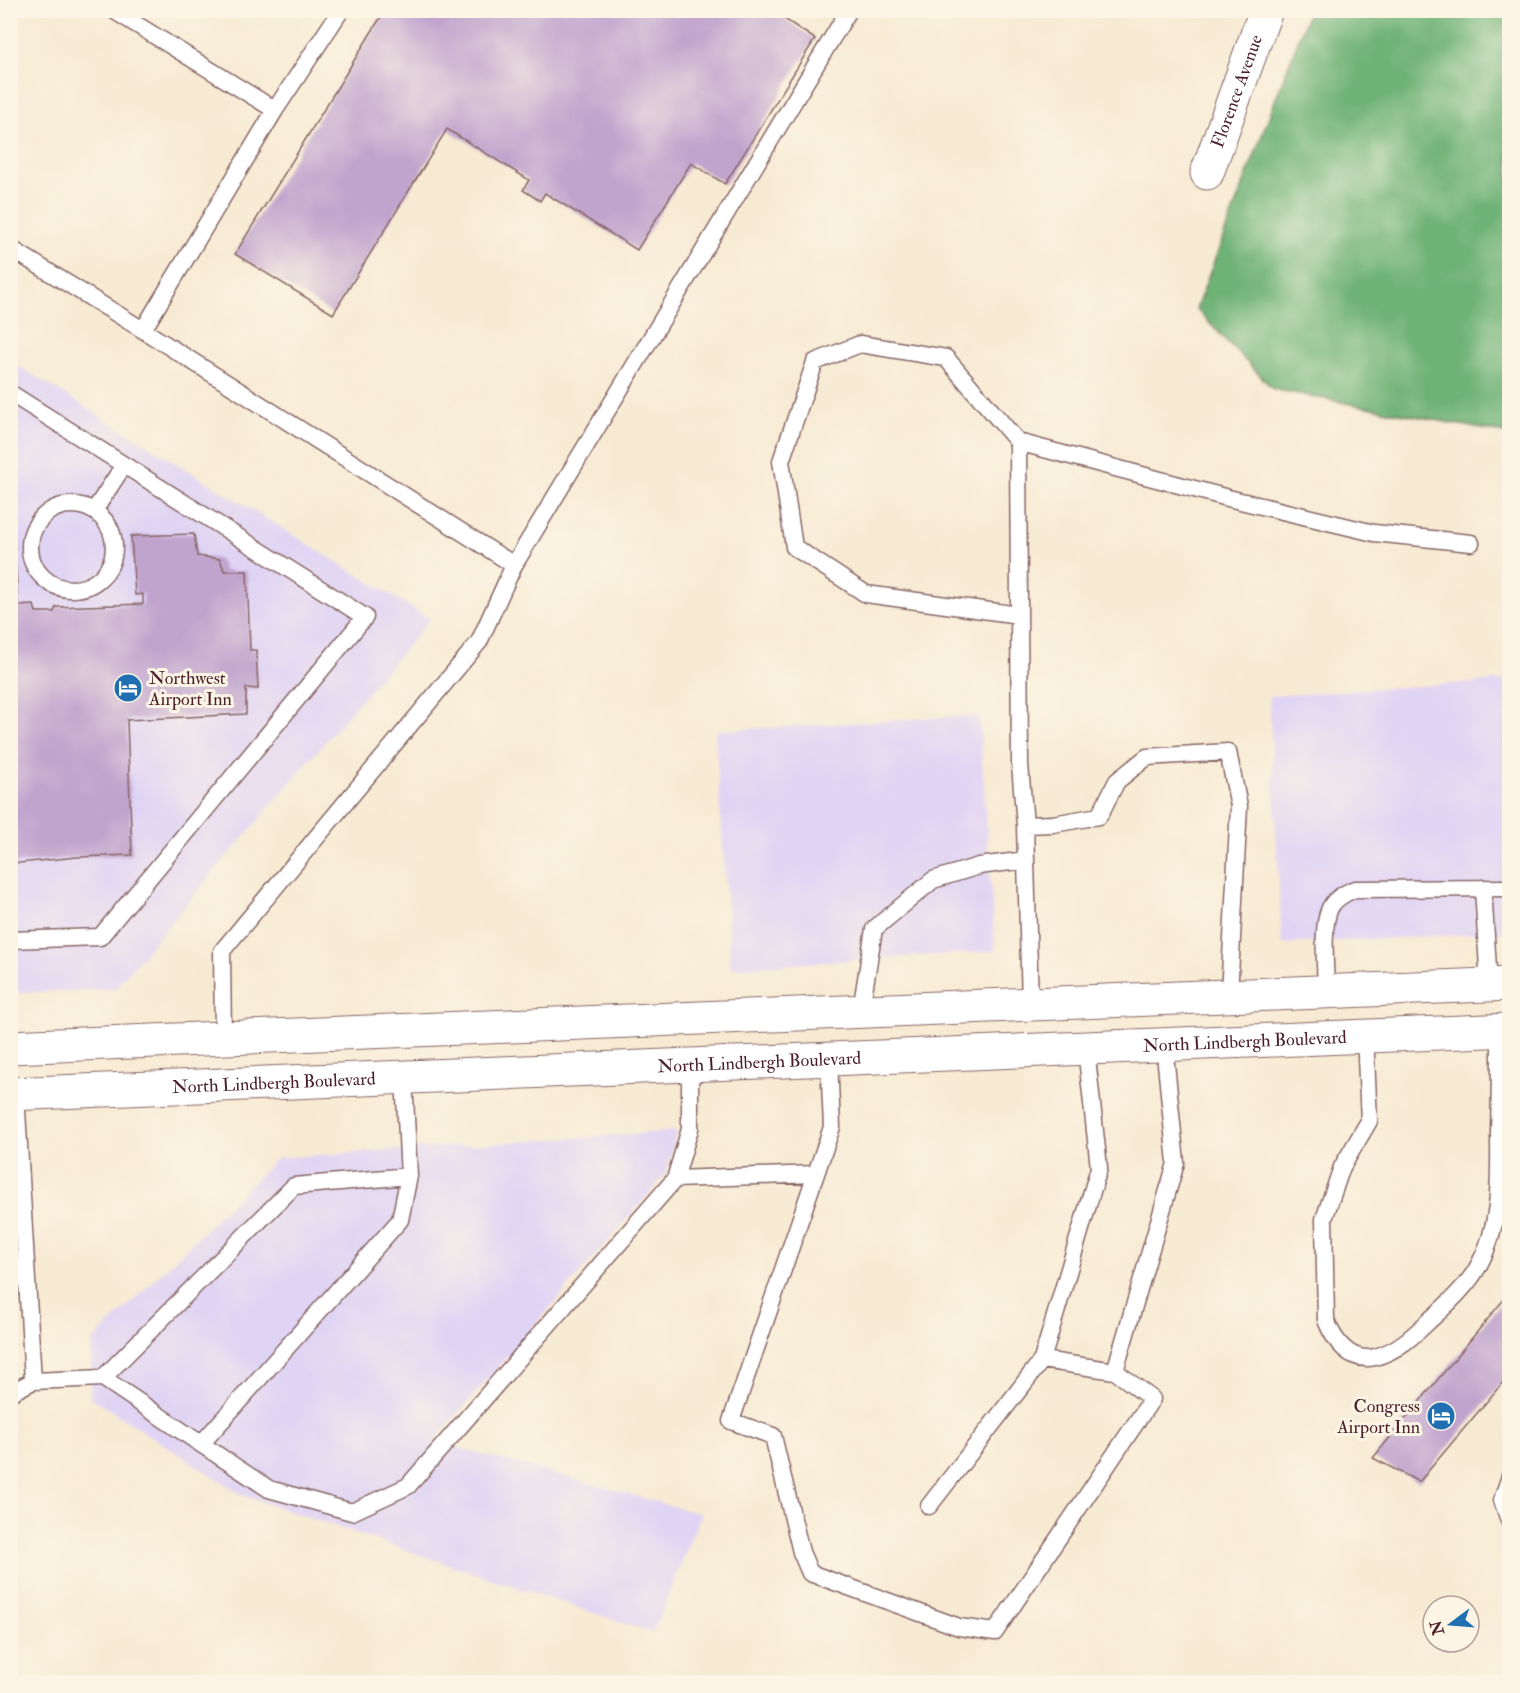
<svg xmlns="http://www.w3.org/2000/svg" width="1520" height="1693" viewBox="0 0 1520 1693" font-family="'IM FELL Double Pica',serif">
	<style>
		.built { fill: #e0d4f4 }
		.forest { fill: #6eb276; stroke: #5c6850; stroke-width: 1.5 }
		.building { fill: #c1a4ce }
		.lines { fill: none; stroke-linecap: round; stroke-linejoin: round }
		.lane-casing { stroke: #876666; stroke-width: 19 }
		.street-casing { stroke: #876666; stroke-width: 35 }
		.highway-casing { stroke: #876666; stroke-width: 35 }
		.lane { stroke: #fff; stroke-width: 16 }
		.street { stroke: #fff; stroke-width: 33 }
		.highway { stroke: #fff; stroke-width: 33 }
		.labels { text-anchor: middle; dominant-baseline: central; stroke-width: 6; stroke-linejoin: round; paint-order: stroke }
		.street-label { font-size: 18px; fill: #4a1f2b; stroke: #fcf5e5 }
		.poi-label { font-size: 18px; fill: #4a1f2b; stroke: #fcf5e5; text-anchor: start }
	</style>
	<rect width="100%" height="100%" fill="#fcf5e5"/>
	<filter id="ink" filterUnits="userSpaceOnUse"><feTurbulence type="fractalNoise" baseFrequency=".0167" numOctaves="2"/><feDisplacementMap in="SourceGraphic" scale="12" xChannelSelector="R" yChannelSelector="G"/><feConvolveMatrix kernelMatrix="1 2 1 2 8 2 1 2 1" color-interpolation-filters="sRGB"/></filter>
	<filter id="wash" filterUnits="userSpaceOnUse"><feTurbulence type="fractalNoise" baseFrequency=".008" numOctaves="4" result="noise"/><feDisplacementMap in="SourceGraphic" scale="24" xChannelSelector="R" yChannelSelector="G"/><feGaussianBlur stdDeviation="1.35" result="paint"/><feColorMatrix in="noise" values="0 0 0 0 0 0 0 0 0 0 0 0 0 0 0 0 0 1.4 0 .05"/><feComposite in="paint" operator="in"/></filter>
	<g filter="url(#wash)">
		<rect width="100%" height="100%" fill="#f7ead3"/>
		<!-- built -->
		<path class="built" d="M10,361L430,619L114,989L11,993Z
			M1509,680V932L1282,944L1269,696Z
			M979,715L995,951L731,968L715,731Z
			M677,1131L666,1174L434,1441L701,1514L653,1633L242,1495L90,1397L92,1342L277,1158Z"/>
		<!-- forest -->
		<path class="forest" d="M1309,11H1509V434L1273,389L1196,309Z"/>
		<g id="blocks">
			<!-- building -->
			<path class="building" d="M385,10H788L783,18L815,39L725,184L691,163L637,250L545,193L540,201L523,190L529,180L447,129L333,314L235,254Z
				M10,512H13L18,606L34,605L36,612H54L56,607L143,604V594L135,595L131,536L194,534L197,556L220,559L224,571H247L250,650H256L258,689L246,688V714L127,720L132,855L77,857L10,864Z
				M1510,1292V1374L1419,1482L1373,1458Z"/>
		</g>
	</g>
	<g filter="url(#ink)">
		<use href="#blocks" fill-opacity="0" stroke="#876666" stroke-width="1.5"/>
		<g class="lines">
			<!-- lane casing -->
			<g class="lane-casing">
				<path id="lane" d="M113,10L275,110L341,10
					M10,248L143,330L514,565L479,642L222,951L223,1038
					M143,330L275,110
					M10,393L365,617L100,937L10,940
					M1018,442L1228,498L1374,533L1471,543
					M30 547a42 42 0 1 1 84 0a42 42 0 1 1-84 0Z
					M94,511L124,465
					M514,565L849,10
					M1019,615L866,594L794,547L781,461L815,362L860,344L946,358L1018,442L1020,765L1025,825L1030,1004
					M1025,825L1053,824L1099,816L1117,781L1147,757L1228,752L1239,806L1229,995
					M1483,888L1489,985
					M1326,992C1326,971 1321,926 1330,908C1335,898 1345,893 1355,889L1510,888
					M861,1010L874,929L933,880L979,866L1026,860
					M1365,1036L1369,1121L1342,1167L1324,1219L1326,1320C1334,1341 1350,1363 1375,1357C1398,1351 1414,1335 1431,1319C1447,1305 1469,1284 1479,1265C1502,1223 1499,1176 1499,1131C1500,1098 1500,1064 1500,1031
					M829,1060L832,1127L731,1421L773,1436L801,1552L810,1573L959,1627L995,1632L1152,1399L1115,1371L1176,1163L1164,1044
					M404,1078L409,1176L400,1220L201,1444L269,1489L352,1512L408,1486L675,1179L690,1129V1065
					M16,1094L33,1381
					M675,1179L816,1174
					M1042,1360L1115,1371
					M10,1393L33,1381L103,1378
					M201,1444L103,1378L294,1186L409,1176
					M1510,1476L1502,1500L1510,1523
					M929,1506L1042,1360L1099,1168L1086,1048"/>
			</g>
			<!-- street casing -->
			<g class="street-casing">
				<g id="street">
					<path id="s1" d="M1207,173L1266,10"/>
				</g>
			</g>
			<!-- highway casing -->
			<g class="highway-casing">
				<g id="highway">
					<path d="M10,1047L1510,984"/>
					<path id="s2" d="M10,1094L1510,1030"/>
				</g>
			</g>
			<!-- lane -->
			<use href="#lane" class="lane"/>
			<!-- street -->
			<use href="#street" class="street"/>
			<!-- highway -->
			<use href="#highway" class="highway"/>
		</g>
	</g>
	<!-- icons -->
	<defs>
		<g id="hotel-disc" transform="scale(1.5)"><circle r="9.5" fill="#1f6fb2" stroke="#fcf5e5"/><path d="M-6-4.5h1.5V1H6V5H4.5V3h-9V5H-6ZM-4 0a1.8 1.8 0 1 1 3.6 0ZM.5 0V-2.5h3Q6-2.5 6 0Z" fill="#fff"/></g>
	</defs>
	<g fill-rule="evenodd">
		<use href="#hotel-disc" x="128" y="688"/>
		<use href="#hotel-disc" x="1441" y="1416"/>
	</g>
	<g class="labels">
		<!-- street labels -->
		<g class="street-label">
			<text stroke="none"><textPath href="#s1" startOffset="87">Florence Avenue</textPath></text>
			<text stroke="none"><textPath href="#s2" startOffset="1236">North Lindbergh Boulevard</textPath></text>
			<text stroke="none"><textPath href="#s2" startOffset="750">North Lindbergh Boulevard</textPath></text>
			<text stroke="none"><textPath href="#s2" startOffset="264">North Lindbergh Boulevard</textPath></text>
		</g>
		<!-- poi labels -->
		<g class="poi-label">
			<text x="149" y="678">Northwest<tspan x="149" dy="21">Airport Inn</tspan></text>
			<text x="1420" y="1406" text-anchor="end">Congress<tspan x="1420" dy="21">Airport Inn</tspan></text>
		</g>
	</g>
	<!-- margin -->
	<rect width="1520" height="1693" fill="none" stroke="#fcf5e5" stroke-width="36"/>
	<!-- north arrow -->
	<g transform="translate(1451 1624) rotate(254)"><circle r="28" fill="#fcf5e5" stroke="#b59f9b" stroke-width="1.5"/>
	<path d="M0-4.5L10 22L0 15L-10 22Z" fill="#1f6fb2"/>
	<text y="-9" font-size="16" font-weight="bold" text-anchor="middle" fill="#4a1f2b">N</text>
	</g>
</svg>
